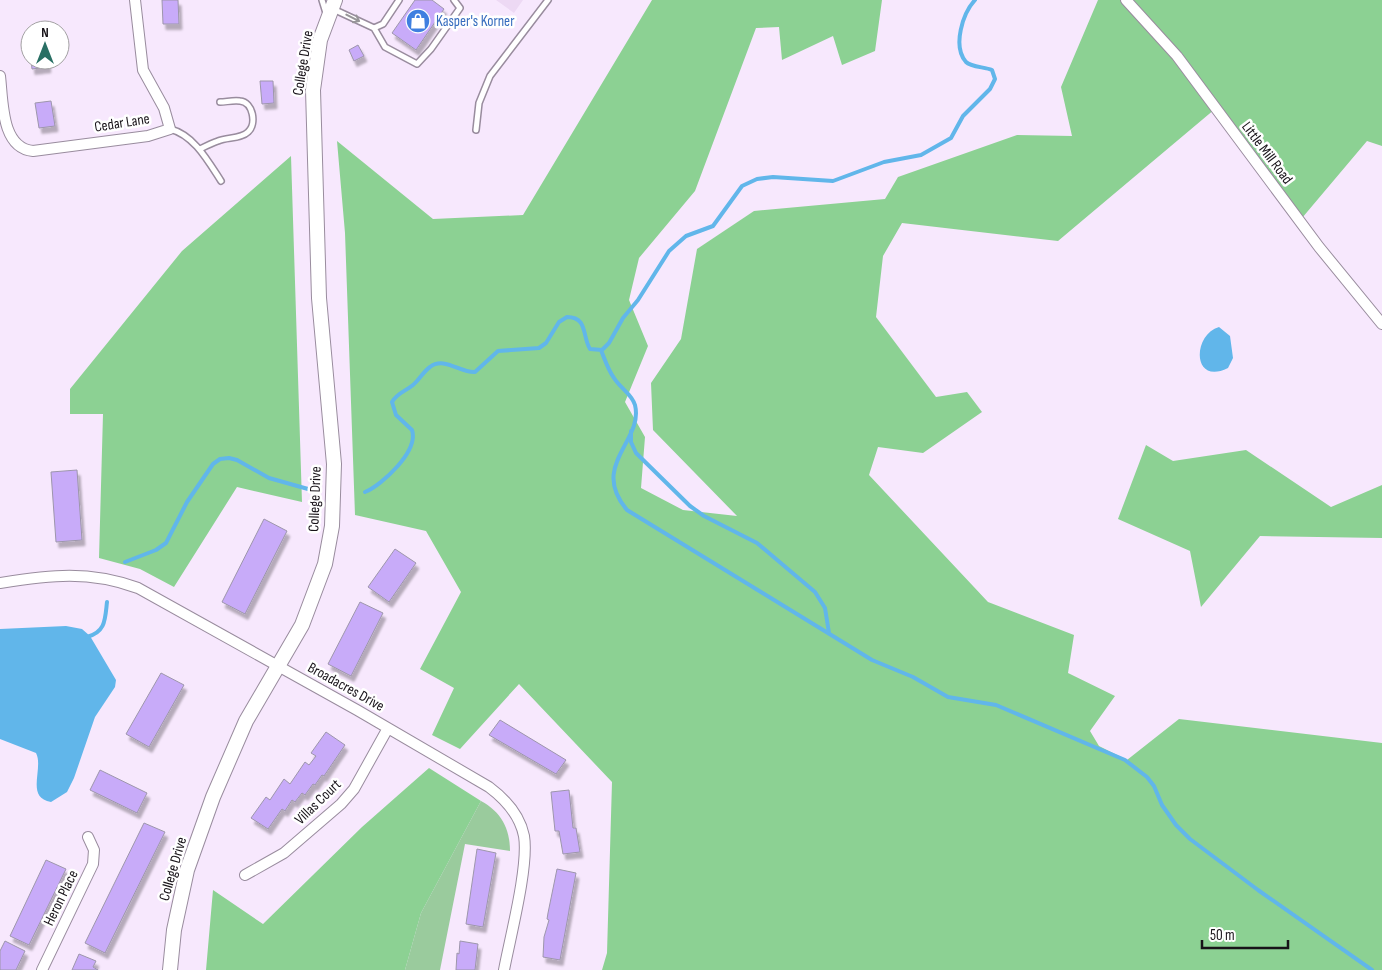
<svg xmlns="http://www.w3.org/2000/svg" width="1382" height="970" viewBox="0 0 1382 970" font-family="'Sofia Sans Condensed',sans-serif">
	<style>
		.built { fill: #edd9f4 }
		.green { fill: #9acb9d }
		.forest { fill: #8cd193 }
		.water { fill: #61b6ea }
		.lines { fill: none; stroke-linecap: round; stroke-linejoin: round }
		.stream { stroke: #61b6ea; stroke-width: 4 }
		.building { fill: #c8abf9; stroke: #9d96ab; filter: url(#shadow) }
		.lane-casing { stroke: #998c9e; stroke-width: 8 }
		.street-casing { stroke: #998c9e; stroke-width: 12 }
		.secondary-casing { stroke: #998c9e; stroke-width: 16 }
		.lane { stroke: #fff; stroke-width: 5 }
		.street { stroke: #fff; stroke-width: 10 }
		.secondary { stroke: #fff; stroke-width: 14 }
		.oneway { stroke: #979598 }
		.labels { text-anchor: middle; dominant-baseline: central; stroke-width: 5; stroke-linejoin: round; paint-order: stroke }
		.shop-label { font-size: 15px; fill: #366cbe; stroke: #fff; text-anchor: start }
		.street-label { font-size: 15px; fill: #181319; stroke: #fff }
	</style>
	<defs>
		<filter id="shadow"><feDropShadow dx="3" dy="5.5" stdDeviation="1" flood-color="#0004"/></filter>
	</defs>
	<rect width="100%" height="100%" fill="#f7e8fd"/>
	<!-- built -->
	<path class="built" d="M496,0H523L514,13Z"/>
	<!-- green -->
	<path class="green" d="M481,801C501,812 510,828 510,851L465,844L440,970H405L421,913Z"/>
	<!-- forest -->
	<path class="forest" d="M652,0H882L875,51L842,65L833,36L782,60L779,27L756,28L695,191L639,258L629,300L648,346L625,402L645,437L641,488L683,510L737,516L653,430L651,383L681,339L697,249L754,211L885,199L898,177L1017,135L1072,136L1061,87L1098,0H1382V146L1367,141L1302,218L1215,109L1058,241L902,223L883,256L876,317L936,397L967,392L982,412L923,453L878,447L869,475L988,602L1074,635L1068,673L1115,696L1090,731L1099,746L1127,760L1179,719L1382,743V970H602L607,953L612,782L519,684L460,749L432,735L454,688L420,669L461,592L426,531L355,515L345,233L337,141L433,219L523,215Z
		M291,156L302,502L237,487L174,587L140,569L99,558L103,414H70V389L182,251Z
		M1146,445L1173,461L1246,450L1331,507L1382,485V538L1260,536L1201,607L1190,551L1118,519Z
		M429,768L481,801L421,913L405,970H206L213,890L263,924L362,827Z"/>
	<!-- water -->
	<path class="water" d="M1219,327L1230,336L1233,358L1228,368C1192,386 1192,335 1219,327Z
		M66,626L82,629L90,636L116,680L115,687L95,717L74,778L67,792L51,802C25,798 44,768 36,753L0,739V629Z"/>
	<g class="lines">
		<!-- stream -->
		<path class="stream" d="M601,350C605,360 608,370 614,378C620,388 632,394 635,405C644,441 589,465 627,510L872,660L913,677L948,697L996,705L1125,760L1147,777L1154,786L1162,805L1176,825L1190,839L1258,890L1372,970
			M631,431V442L636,453L690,506L704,516L757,543L815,592L825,608L829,633
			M365,492C382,485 419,451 412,430L396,415L392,402C397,393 406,391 413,385C419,380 423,372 430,367C444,356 460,373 475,372L498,351L539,348L546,343L559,322L567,317C588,317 582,336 590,349L602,350L609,343L623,318L638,300L669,251L686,236L713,226L742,186L757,179L773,177L833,181L884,162L921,155L951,138L963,116L990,89L995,79L992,70C985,67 971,67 966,62C952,46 963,13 975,0
			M125,562L156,550L166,543L187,502L213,464L220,459L229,458L237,460L269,478L308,489
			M87,637C106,632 105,619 107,602"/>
	</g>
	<!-- building -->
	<path class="building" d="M162,0H178L179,24H163Z
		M415,0H432L444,9L416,50L392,33Z
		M358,45L364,56L354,61L349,50Z
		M31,60H47L48,67L32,69Z
		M260,81H273L274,103L262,104Z
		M51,101L55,126L39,128L35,103Z
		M77,470L82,540L56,542L51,472Z
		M264,519L287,531L245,614L222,602Z
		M395,549L416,563L389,602L368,587Z
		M360,602L383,613L351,676L328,664Z
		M161,673L184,685L149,747L126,734Z
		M500,720L566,760L556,774L489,735Z
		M326,732L345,745L324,776L322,775L315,785L313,784L305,795L302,793L295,802L292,800L285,811L282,809L268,829L251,818L266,797L270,800L284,779L290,784L305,762L309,765L316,756L311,753Z
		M100,770L147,793L137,813L90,790Z
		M569,790L573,828H576L580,852L563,854L559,831H555L551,792Z
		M144,823L165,832L105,953L85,943Z
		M477,849L496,853L483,927L466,924Z
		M46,860L66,869L29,945L10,936Z
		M557,869L576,873L560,960L543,957L544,937L549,920L547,919L548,913Z
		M5,941L25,951L16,970H0V951Z
		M460,941L478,944L475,970H456L457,953L459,954Z
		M79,954L96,961L93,967L98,970H72Z"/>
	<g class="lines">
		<!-- lane casing -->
		<g class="lane-casing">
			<path id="lane" d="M322,0L326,13
				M333,9L374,28L385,47L417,64L431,49L460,8L454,0
				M374,28L383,24L399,0
				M170,129C194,135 208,161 221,181
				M476,130L479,103L490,76L548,0
				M200,149C206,146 212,143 218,141C227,137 241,139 248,132C257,124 253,102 240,101C233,100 226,102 220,102"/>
		</g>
		<!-- street casing -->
		<g class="street-casing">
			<path id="street" d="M1126,0L1177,56L1319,247L1382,324
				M0,76C3,101 1,148 33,151L148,136L170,129L164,108L143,70L135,0
				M0,583C50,575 89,570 138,588L357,710L489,787C505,799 520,816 524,836C529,866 510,938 504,970
				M245,875L284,853L341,804L354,789L388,728
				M42,970L93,864L94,850L88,837"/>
		</g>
		<!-- secondary casing -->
		<g class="secondary-casing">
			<path id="secondary" d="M170,970L174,930L187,870L213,797L246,721L302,625L325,564L332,526L334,464L319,298L313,90L320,40L335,0"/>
		</g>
		<!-- lane -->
		<use href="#lane" class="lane"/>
		<!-- street -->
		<use href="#street" class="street"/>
		<!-- secondary -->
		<use href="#secondary" class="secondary"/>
	</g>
	<!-- one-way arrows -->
	<defs><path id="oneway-shaft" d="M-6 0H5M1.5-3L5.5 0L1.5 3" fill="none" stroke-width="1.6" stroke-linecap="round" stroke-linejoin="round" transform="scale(1.25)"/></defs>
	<use class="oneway" href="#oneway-shaft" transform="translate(353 18) rotate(27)"/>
	<!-- icons -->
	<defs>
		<g id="shop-disc" transform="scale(1.25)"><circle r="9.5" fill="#3f7fe0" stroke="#fff"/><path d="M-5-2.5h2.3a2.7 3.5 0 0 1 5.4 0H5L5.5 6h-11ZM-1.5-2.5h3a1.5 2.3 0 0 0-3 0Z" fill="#fff"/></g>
	</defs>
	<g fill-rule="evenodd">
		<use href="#shop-disc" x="418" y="21"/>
	</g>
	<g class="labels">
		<!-- shop labels -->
		<g class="shop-label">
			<text x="436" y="21">Kasper's Korner</text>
		</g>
		<!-- street labels -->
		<g class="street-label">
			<text transform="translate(303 63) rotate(-81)">College Drive</text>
			<text transform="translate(122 123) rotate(-9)">Cedar Lane</text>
			<text transform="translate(1267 153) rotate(53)">Little Mill Road</text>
			<text transform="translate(315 499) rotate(-88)">College Drive</text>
			<text transform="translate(346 687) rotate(29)">Broadacres Drive</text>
			<text transform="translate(318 802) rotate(-44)">Villas Court</text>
			<text transform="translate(173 869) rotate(-74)">College Drive</text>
			<text transform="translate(61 898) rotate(-64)">Heron Place</text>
		</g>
	</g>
	<!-- north arrow -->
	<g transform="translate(45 45)"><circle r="24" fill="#ffffff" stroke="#a3a1a3"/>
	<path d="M0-4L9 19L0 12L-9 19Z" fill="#296f64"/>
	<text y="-8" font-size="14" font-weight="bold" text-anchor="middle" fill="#181319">N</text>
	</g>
	<!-- scale -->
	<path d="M1202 940v8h86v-8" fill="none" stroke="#181319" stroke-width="2.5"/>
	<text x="1210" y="940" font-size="15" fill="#181319" stroke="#ffffff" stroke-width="4" paint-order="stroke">50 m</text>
</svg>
